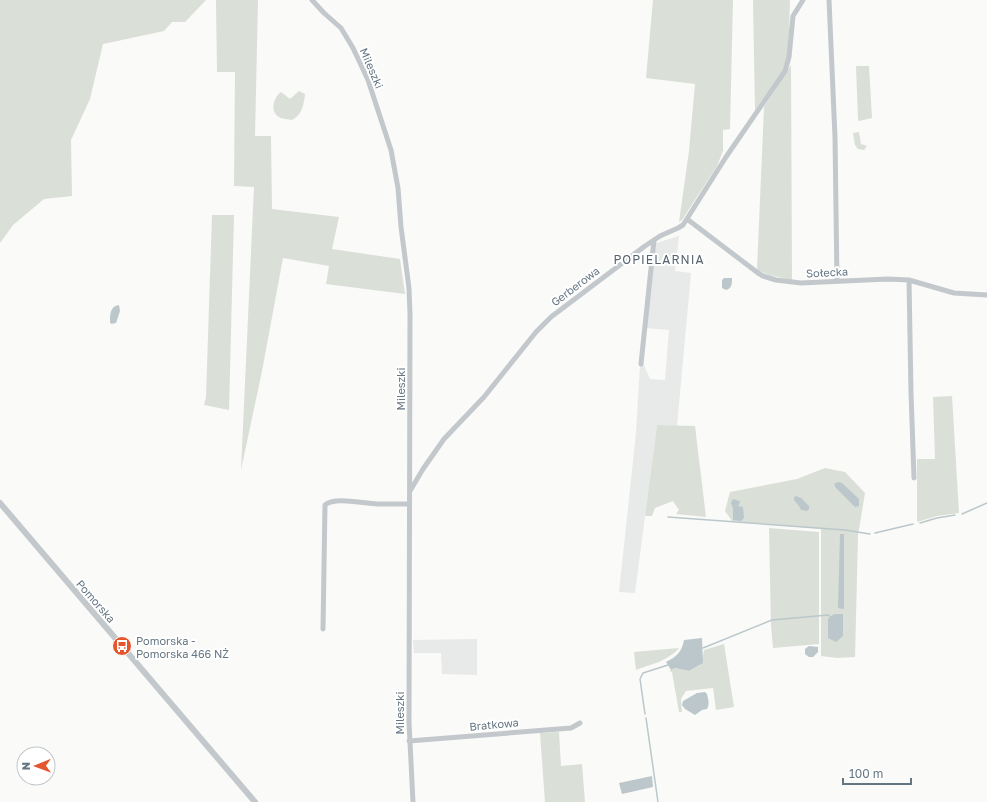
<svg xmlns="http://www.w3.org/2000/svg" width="987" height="802" viewBox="0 0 987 802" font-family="'Golos Text',sans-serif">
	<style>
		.built { fill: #e8e9e9 }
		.green { fill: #dadfd7 }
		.water { fill: #bbc7cb }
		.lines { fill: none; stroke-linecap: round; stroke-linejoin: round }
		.stream { stroke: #bbc7cb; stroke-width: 1.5 }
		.minor { stroke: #c3c8cc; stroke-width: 5 }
		.tertiary { stroke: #c3c8cc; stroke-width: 6 }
		.labels { text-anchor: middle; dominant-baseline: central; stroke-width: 4; stroke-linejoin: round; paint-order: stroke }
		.street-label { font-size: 11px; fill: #657683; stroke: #fff }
		.poi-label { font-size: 11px; fill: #657683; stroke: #fff; text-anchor: start }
		.neighbourhood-label { font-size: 12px; letter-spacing: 1px; fill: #57646e; stroke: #fff }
	</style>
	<rect width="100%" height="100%" fill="#fafaf8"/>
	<!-- built -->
	<path class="built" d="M679,236L675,271L691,273L677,426L657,425L635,593L619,592L636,433L640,365H644L650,379L665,380L669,330L646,328L656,243Z
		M477,639V675L442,674L441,653H414L413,640Z"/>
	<!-- green -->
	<path class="green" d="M0,0H206L185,22H172L164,31L103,44L90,99L71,140L72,196L44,199L13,225L0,243Z
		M216,0H258L255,136H271L272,209L339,217L332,249L400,259L405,294L326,284L329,266L283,258L262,371L241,470L254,187L234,186L235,72H217Z
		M653,0H733L730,129L723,130V151L717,166L682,220L679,222L689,151L695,84L646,78Z
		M753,0H790L789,34L787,57L783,70L755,110Z
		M791,65L792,280L769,275L757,270L764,107Z
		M856,66H869L872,118L859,121L858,119Z
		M299,91L305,94C304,104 302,115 292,120C289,119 282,119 279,117C269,111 274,97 281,92L290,99Z
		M859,132L861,144L867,146L864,150L858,149L855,145L853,133Z
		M212,215H234L229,410L204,405L206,397Z
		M952,396L959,513L937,516L917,522V459H935L933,397Z
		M657,425L695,426L706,517L676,514L679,510L673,501L655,508L652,516H645Z
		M825,468L845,472L865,493L858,535L855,657L837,658L821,656V529L732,521L725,511L730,492L797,479Z
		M769,528L819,532V644L773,648L771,626Z
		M724,644L734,707L716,710L713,688L686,691L681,699L682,712H679L672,672L669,671L675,668L689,671L700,665L702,661L704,650Z
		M679,648C668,661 652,664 636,670L634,652Z
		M559,732L561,766L582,764L585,802H545L540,733Z"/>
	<!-- water -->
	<path class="water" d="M724,278H732C732,284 732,288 726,290L722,288V280Z
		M119,305L120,311L116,323L111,324L110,322C110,315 110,306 119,305Z
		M838,482L842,483L859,499V506L855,507L836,488L834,484Z
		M796,496L801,498L809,506V509L807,511L801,510L799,506L794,500V497Z
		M733,499L739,501L740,502L738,506L743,507L744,518L741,521L733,520V508L731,503Z
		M840,534H844V609L838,608Z
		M834,614H843V636L836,642L828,638V619Z
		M702,638L703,663L689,671L675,668L671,670L666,662C676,657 682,652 684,640Z
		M809,646L818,647V652L813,657H809L805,654V649Z
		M705,692L707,694C708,699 710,704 707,709L702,710L695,715L685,709L682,705L683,701L697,693Z
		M652,776L653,787L622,794L619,783Z"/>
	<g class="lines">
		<!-- stream -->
		<path class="stream" d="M962,514L987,503
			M668,517L845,530L870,534
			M920,523L937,518L955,515
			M875,533L913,524
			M703,648L772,620L828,615L831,617
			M645,714L640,679L643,673L668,665
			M646,718L658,802"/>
		<!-- minor -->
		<path class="minor" d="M312,0L324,13L341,28L353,48L368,80L391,150L398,188L401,227L409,288L410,314L409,722L413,802
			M829,0L835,137L837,281
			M687,219L758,273L763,276L776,280L801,283L888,279L909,280L954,293L987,295
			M909,280L911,393L914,478
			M641,364L654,240
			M410,491L423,469L444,439L484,397L536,332L551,317L645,246L660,236L678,228L683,225L726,157L785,71L789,57L793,16L803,0
			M323,629L325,505C335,496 364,504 377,504C388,504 399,504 409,504
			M409,741L571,728L580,723"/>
		<!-- tertiary -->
		<path class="tertiary" d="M0,503L255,802"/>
	</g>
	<!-- icons -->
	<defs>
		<g id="bus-disc" transform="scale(1)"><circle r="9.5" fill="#e4572e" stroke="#fff"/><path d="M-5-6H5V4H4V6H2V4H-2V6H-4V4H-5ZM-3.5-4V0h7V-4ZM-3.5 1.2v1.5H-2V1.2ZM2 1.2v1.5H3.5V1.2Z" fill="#fff"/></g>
	</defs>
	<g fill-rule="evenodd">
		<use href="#bus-disc" x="122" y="646"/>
	</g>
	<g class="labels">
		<!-- street labels -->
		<g class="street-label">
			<text transform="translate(372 68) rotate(67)">Mileszki</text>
			<text transform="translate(827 272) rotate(-3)">Sołecka</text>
			<text transform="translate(575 286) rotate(-37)">Gerberowa</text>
			<text transform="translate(400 389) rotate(-90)">Mileszki</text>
			<text transform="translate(96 601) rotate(49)">Pomorska</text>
			<text transform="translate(399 713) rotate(-90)">Mileszki</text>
			<text transform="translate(494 724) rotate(-5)">Bratkowa</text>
		</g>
		<!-- poi labels -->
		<g class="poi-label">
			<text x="136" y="640">Pomorska -<tspan x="136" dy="13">Pomorska 466 NŻ</tspan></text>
		</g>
		<!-- neighbourhood labels -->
		<g class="neighbourhood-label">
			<text x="659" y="259">POPIELARNIA</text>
		</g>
	</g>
	<!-- north arrow -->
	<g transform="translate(36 766) rotate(269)"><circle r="19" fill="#ffffff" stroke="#c1c8cd"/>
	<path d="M0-3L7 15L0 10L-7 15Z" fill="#e4572e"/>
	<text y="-6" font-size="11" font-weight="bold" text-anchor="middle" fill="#657683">N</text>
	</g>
	<!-- scale -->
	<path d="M843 778v6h68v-6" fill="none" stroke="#657683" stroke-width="2"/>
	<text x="849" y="778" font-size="12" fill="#657683" stroke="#ffffff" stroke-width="3" paint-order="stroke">100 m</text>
</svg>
